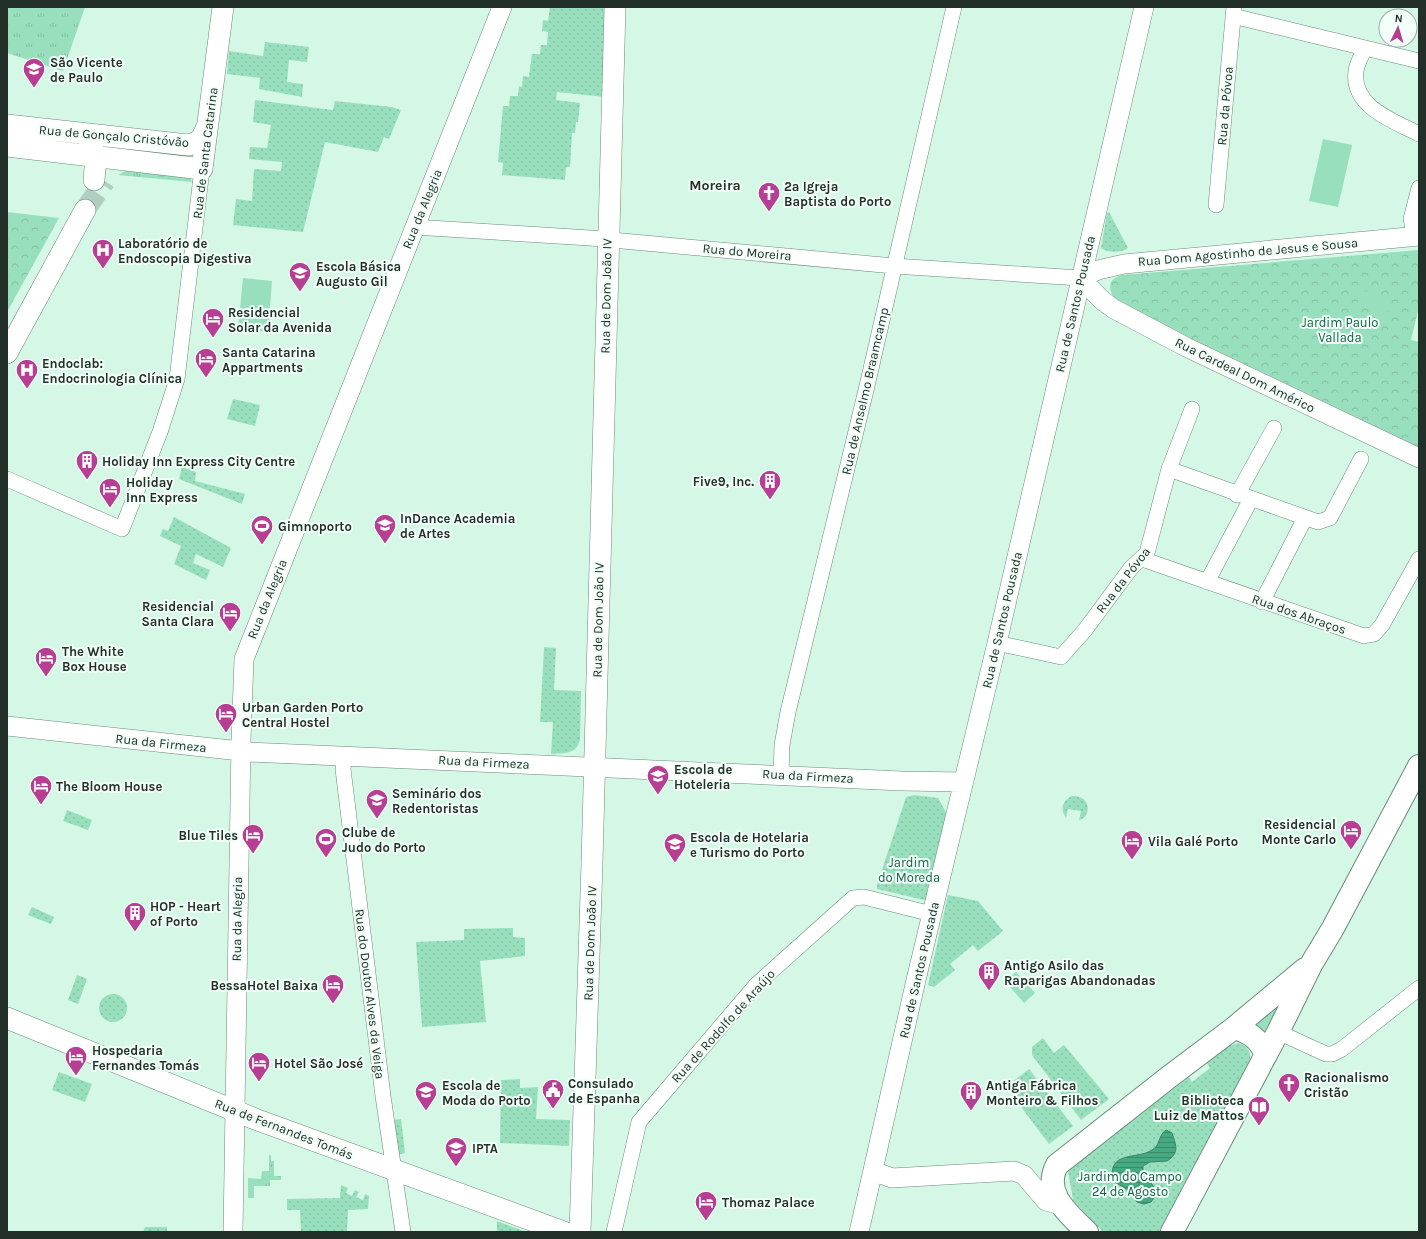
<svg xmlns="http://www.w3.org/2000/svg" width="1426" height="1239" viewBox="0 0 1426 1239" font-family="Karla,sans-serif">
	<style>
		.grass { fill: url(#grass-tufts) }
		.forest { fill: url(#forest-crowns) }
		.garden { fill: url(#garden-dots) }
		.pitch { fill: #98dfbd }
		.water { fill: url(#water-rules); stroke: #3b8567 }
		.lines { fill: none; stroke-linecap: round; stroke-linejoin: round }
		.secondary-tunnel { stroke: #b1cfc0; stroke-width: 21; stroke-dasharray: 21 10; stroke-linecap: butt }
		.minor-casing { stroke: #6b8b7b; stroke-width: 16 }
		.tertiary-casing { stroke: #6b8b7b; stroke-width: 20 }
		.secondary-casing { stroke: #6b8b7b; stroke-width: 22 }
		.primary-casing { stroke: #6b8b7b; stroke-width: 24 }
		.minor { stroke: #fff; stroke-width: 15 }
		.tertiary { stroke: #fff; stroke-width: 19 }
		.secondary { stroke: #fff; stroke-width: 21 }
		.primary { stroke: #fff; stroke-width: 22 }
		.labels { text-anchor: middle; dominant-baseline: central; stroke-width: 4; stroke-linejoin: round; paint-order: stroke }
		.poi-label { font-size: 13px; font-weight: bold; fill: #233029; stroke: #f1fff8; text-anchor: start }
		.street-label { font-size: 13px; fill: #233029; stroke: #f1fff8 }
		.park-label { font-size: 13px; fill: #166246; stroke: #f1fff8 }
		.neighbourhood-label { font-size: 14px; font-weight: bold; fill: #233029; stroke: #f1fff8 }
	</style>
	<defs>
		<pattern id="grass-tufts" width="24" height="20" patternUnits="userSpaceOnUse"><rect width="24" height="20" fill="#98dfbd"/><path d="M3 7l-1-3M5 7V3M7 7l1-3M15 17l-1-3M17 17v-4M19 17l1-3" fill="none" stroke="#83c0a2"/></pattern>
		<pattern id="forest-crowns" width="20" height="18" patternUnits="userSpaceOnUse"><rect width="20" height="18" fill="#98dfbd"/><path d="M2 6a3 3 0 1 1 6 0M12 15a3 3 0 1 1 6 0" fill="none" stroke="#83c0a2"/></pattern>
		<pattern id="garden-dots" width="8" height="8" patternUnits="userSpaceOnUse"><rect width="8" height="8" fill="#98dfbd"/><path d="M2 2h.1M6 6h.1" fill="none" stroke="#83c0a2" stroke-width="1.8" stroke-linecap="round"/></pattern>
		<pattern id="water-rules" width="6" height="5" patternUnits="userSpaceOnUse"><rect width="6" height="5" fill="#45aa81"/><path d="M0 2.5h6" fill="none" stroke="#398b6a"/></pattern>
	</defs>
	<rect width="100%" height="100%" fill="#d5f7e6"/>
	<!-- grass -->
	<path class="grass" d="M7,7H85L63,71L7,53Z
		M127,170L190,177L192,182L118,175Z
		M1300,977L1266,1041L1248,1025Z
		M269,1155H271V1161H274V1176H281V1180H270V1186H254V1198H248V1178L261,1179L262,1171H269Z"/>
	<!-- forest -->
	<path class="forest" d="M7,212L59,218L7,312Z
		M1419,250V307L1411,340L1419,342V447L1119,304C1109,293 1104,279 1123,275Z"/>
	<!-- garden -->
	<path class="garden" d="M550,7H606L605,97L557,92L556,100L580,103L578,122H576L575,133H572L570,167H566L565,180L502,175L503,163L498,162L503,106H509L510,96H518L519,86L522,87L523,76L529,77L532,54H540L541,45H547L548,32L542,31L543,20L548,21Z
		M265,42L309,47L307,62L289,60L287,82L303,84L302,97L259,89L260,78L227,74L229,51L263,56Z
		M255,100L333,110L335,101L392,107L401,110L389,139L384,137L378,152L325,142L303,232L233,225L236,199L252,201L254,169L281,171L282,162L249,159L250,147L267,148L271,125L253,122Z
		M1109,212L1128,248C1122,253 1107,253 1101,248L1107,213Z
		M233,399L260,405L255,426L227,419Z
		M182,467L196,472L195,481L245,494L242,504L179,479Z
		M174,517L231,548L223,567L196,554L193,563L210,570L206,580L174,564L181,546L160,536L163,529L168,531Z
		M544,647L556,648L554,690L581,691L580,740C576,755 563,753 551,754L553,722H540Z
		M914,795L938,798L948,816L928,901L877,889V885L906,797Z
		M1072,796C1085,795 1093,807 1084,818L1079,820L1081,811L1068,809L1066,818C1060,809 1062,801 1072,796Z
		M67,810L92,820L88,830L63,821Z
		M948,895L978,901L1003,931L978,951L973,945L950,964L955,970L934,987L928,985Z
		M32,907L54,917L51,924L28,915Z
		M513,928V937L525,938V956L480,961L486,1022L422,1027L416,942L464,940V929Z
		M77,975L87,979L78,1004L68,1000Z
		M99 1008a14 14 0 1 1 28 0a14 14 0 1 1-28 0Z
		M1043,1038L1054,1053L1064,1045L1109,1099L1081,1120L1032,1055V1047Z
		M1238,1043C1249,1046 1253,1055 1249,1065L1159,1232H1103L1073,1200L1068,1171L1069,1168L1189,1077L1192,1082L1210,1068L1207,1063L1229,1046Z
		M1029,1069L1073,1126L1049,1144L1006,1087Z
		M59,1072L92,1084L85,1102L52,1090Z
		M520,1079V1088L538,1087L536,1119L570,1120L569,1146L500,1143L501,1080Z
		M401,1119L405,1153L397,1155L393,1120Z
		M341,1185L348,1188L346,1193L352,1196L355,1190L359,1192L356,1197L363,1200L365,1194L369,1196L368,1209L348,1210L347,1232H301L300,1210H287V1199L340,1198Z
		M497,1221L526,1232H497Z
		M145,1227H167V1232H143Z"/>
	<!-- pitch -->
	<path class="pitch" d="M1323,139L1352,145L1338,207L1309,201Z
		M243,278L272,281L268,332L238,330Z
		M1361,290L1391,298L1387,314L1357,306Z
		M1016,972L1035,993L1024,1003L1005,981Z"/>
	<!-- water -->
	<path class="water" d="M1166,1130L1172,1133C1176,1145 1180,1153 1167,1161L1150,1162L1143,1166V1177L1152,1184L1156,1195L1151,1202L1144,1204L1137,1202L1128,1190L1113,1181C1107,1150 1137,1160 1152,1150C1161,1145 1158,1135 1166,1130Z"/>
	<g class="lines">
		<!-- secondary-tunnel -->
		<path class="secondary-tunnel" d="M85,210L105,181"/>
		<!-- minor casing -->
		<g class="minor-casing">
			<path id="minor" d="M1233,16L1419,61
				M1365,48C1362,55 1357,63 1356,71C1351,107 1394,121 1419,134
				M1216,205L1234,7
				M414,227L590,238L894,266L1080,278
				M1415,237L1411,219L1419,188
				M1169,469L1318,522L1330,518L1361,459
				M7,479L122,529L160,432L177,379L202,169
				M1237,495L1274,428
				M1142,559L1364,636L1374,634L1382,625L1419,559
				M1207,582L1251,499
				M1262,602L1305,518
				M997,643L1061,657L1085,630L1131,568L1147,553L1169,469L1192,409
				M344,755L343,769L383,1096L403,1232
				M781,775L782,745L788,712L867,386L954,7
				M1278,1032L1326,1054H1332L1342,1049L1419,988
				M614,1232L639,1122L756,985L853,898L864,897L932,914"/>
		</g>
		<!-- tertiary casing -->
		<g class="tertiary-casing">
			<path id="tertiary" d="M1080,278L1103,301L1114,309L1186,347L1419,458
				M1080,278L1098,270L1124,264L1419,236
				M7,726L250,752L902,781L963,782
				M873,1171L892,1178L1014,1171L1024,1175L1046,1201L1060,1205
				M233,1232L241,741L244,659L502,7
				M859,1232L916,980L997,643L1144,7"/>
		</g>
		<!-- secondary casing -->
		<g class="secondary-casing">
			<path id="secondary" d="M7,125L188,145C202,142 203,136 208,124
				M90,144L96,156L94,180
				M7,146L202,169L223,7
				M7,353L85,210
				M7,1018L255,1119L564,1232
				M580,1232L592,863L615,7"/>
		</g>
		<!-- primary casing -->
		<g class="primary-casing">
			<path id="primary" d="M1234,1028C1250,1032 1260,1040 1266,1055
				M1087,1232C1069,1214 1042,1193 1057,1165L1169,1077L1234,1028L1305,969
				M1172,1232L1278,1032L1312,963L1333,928L1419,766"/>
		</g>
		<!-- minor -->
		<use href="#minor" class="minor"/>
		<!-- tertiary -->
		<use href="#tertiary" class="tertiary"/>
		<!-- secondary -->
		<use href="#secondary" class="secondary"/>
		<!-- primary -->
		<use href="#primary" class="primary"/>
	</g>
	<!-- icons -->
	<defs>
		<g id="school-pin" transform="scale(1.15)"><path d="M0 17L-7.5 6A9.5 9.5 0 1 1 7.5 6Z" fill="#b63e93" stroke="#f1fff8"/><path d="M0-5L7-2L0 1L-7-2ZM-4 1L0 2.5L4 1V4Q0 6-4 4Z" fill="#fff"/></g>
		<g id="church-pin" transform="scale(1.15)"><path d="M0 17L-7.5 6A9.5 9.5 0 1 1 7.5 6Z" fill="#b63e93" stroke="#f1fff8"/><path d="M-1.2-6h2.4v3.5h3.3v2.4h-3.3V6h-2.4V-.1h-3.3v-2.4h3.3Z" fill="#fff"/></g>
		<g id="hospital-pin" transform="scale(1.15)"><path d="M0 17L-7.5 6A9.5 9.5 0 1 1 7.5 6Z" fill="#b63e93" stroke="#f1fff8"/><path d="M-5-5h3v3.5h4V-5h3V5h-3V1.5h-4V5h-3Z" fill="#fff"/></g>
		<g id="hotel-pin" transform="scale(1.15)"><path d="M0 17L-7.5 6A9.5 9.5 0 1 1 7.5 6Z" fill="#b63e93" stroke="#f1fff8"/><path d="M-6-4.5h1.5V1H6V5H4.5V3h-9V5H-6ZM-4 0a1.8 1.8 0 1 1 3.6 0ZM.5 0V-2.5h3Q6-2.5 6 0Z" fill="#fff"/></g>
		<g id="building-pin" transform="scale(1.15)"><path d="M0 17L-7.5 6A9.5 9.5 0 1 1 7.5 6Z" fill="#b63e93" stroke="#f1fff8"/><path d="M-4-6H4V6H1V3H-1V6H-4ZM-2.5-4.3h1.7v1.8h-1.7ZM.8-4.3h1.7v1.8H.8ZM-2.5-1h1.7V.8h-1.7ZM.8-1h1.7V.8H.8Z" fill="#fff"/></g>
		<g id="stadium-pin" transform="scale(1.15)"><path d="M0 17L-7.5 6A9.5 9.5 0 1 1 7.5 6Z" fill="#b63e93" stroke="#f1fff8"/><path d="M0-5a6.5 5 0 1 0 0 10a6.5 5 0 1 0 0-10ZM-3.5-1.8h7v3.6h-7Z" fill="#fff"/></g>
		<g id="civic-pin" transform="scale(1.15)"><path d="M0 17L-7.5 6A9.5 9.5 0 1 1 7.5 6Z" fill="#b63e93" stroke="#f1fff8"/><path d="M-.6-6.5H3V-4.5H.6V-3L4-1V1h2V6H-6V1h2V-1L-.6-3ZM-1.2 2.5V6h2.4V2.5Z" fill="#fff"/></g>
		<g id="library-pin" transform="scale(1.15)"><path d="M0 17L-7.5 6A9.5 9.5 0 1 1 7.5 6Z" fill="#b63e93" stroke="#f1fff8"/><path d="M-6-4Q-3-5.5-.7-3.5V5Q-3 3-6 4ZM6-4Q3-5.5 .7-3.5V5Q3 3 6 4Z" fill="#fff"/></g>
		<g id="university-pin" transform="scale(1.15)"><path d="M0 17L-7.5 6A9.5 9.5 0 1 1 7.5 6Z" fill="#b63e93" stroke="#f1fff8"/><path d="M0-5L7-2L0 1L-7-2ZM-4 1L0 2.5L4 1V4Q0 6-4 4Z" fill="#fff"/></g>
	</defs>
	<g fill-rule="evenodd">
		<use href="#school-pin" x="34" y="69"/>
		<use href="#church-pin" x="769" y="193"/>
		<use href="#hospital-pin" x="103" y="250"/>
		<use href="#school-pin" x="300" y="273"/>
		<use href="#hotel-pin" x="213" y="319"/>
		<use href="#hotel-pin" x="206" y="359"/>
		<use href="#hospital-pin" x="27" y="370"/>
		<use href="#building-pin" x="87" y="461"/>
		<use href="#building-pin" x="770" y="481"/>
		<use href="#hotel-pin" x="110" y="489"/>
		<use href="#school-pin" x="385" y="525"/>
		<use href="#stadium-pin" x="262" y="526"/>
		<use href="#hotel-pin" x="230" y="613"/>
		<use href="#hotel-pin" x="46" y="658"/>
		<use href="#hotel-pin" x="226" y="714"/>
		<use href="#school-pin" x="658" y="776"/>
		<use href="#hotel-pin" x="41" y="786"/>
		<use href="#school-pin" x="377" y="800"/>
		<use href="#hotel-pin" x="1351" y="831"/>
		<use href="#hotel-pin" x="253" y="835"/>
		<use href="#stadium-pin" x="326" y="839"/>
		<use href="#hotel-pin" x="1132" y="841"/>
		<use href="#school-pin" x="675" y="844"/>
		<use href="#building-pin" x="135" y="913"/>
		<use href="#building-pin" x="989" y="972"/>
		<use href="#hotel-pin" x="333" y="985"/>
		<use href="#hotel-pin" x="76" y="1057"/>
		<use href="#hotel-pin" x="259" y="1063"/>
		<use href="#church-pin" x="1289" y="1084"/>
		<use href="#civic-pin" x="553" y="1090"/>
		<use href="#school-pin" x="426" y="1092"/>
		<use href="#building-pin" x="971" y="1092"/>
		<use href="#library-pin" x="1259" y="1107"/>
		<use href="#university-pin" x="456" y="1148"/>
		<use href="#hotel-pin" x="706" y="1202"/>
	</g>
	<g class="labels">
		<!-- poi labels -->
		<g class="poi-label">
			<text x="50" y="62">São Vicente<tspan x="50" dy="15">de Paulo</tspan></text>
			<text x="784" y="186">2ª Igreja<tspan x="784" dy="15">Baptista do Porto</tspan></text>
			<text x="118" y="243">Laboratório de<tspan x="118" dy="15">Endoscopia Digestiva</tspan></text>
			<text x="316" y="266">Escola Básica<tspan x="316" dy="15">Augusto Gil</tspan></text>
			<text x="228" y="312">Residencial<tspan x="228" dy="15">Solar da Avenida</tspan></text>
			<text x="222" y="352">Santa Catarina<tspan x="222" dy="15">Appartments</tspan></text>
			<text x="42" y="363">Endoclab:<tspan x="42" dy="15">Endocrinologia Clínica</tspan></text>
			<text x="102" y="461">Holiday Inn Express City Centre</text>
			<text x="754" y="481" text-anchor="end">Five9, Inc.</text>
			<text x="126" y="482">Holiday<tspan x="126" dy="15">Inn Express</tspan></text>
			<text x="400" y="518">InDance Academia<tspan x="400" dy="15">de Artes</tspan></text>
			<text x="278" y="526">Gimnoporto</text>
			<text x="214" y="606" text-anchor="end">Residencial<tspan x="214" dy="15">Santa Clara</tspan></text>
			<text x="62" y="651">The White<tspan x="62" dy="15">Box House</tspan></text>
			<text x="242" y="707">Urban Garden Porto<tspan x="242" dy="15">Central Hostel</tspan></text>
			<text x="674" y="769">Escola de<tspan x="674" dy="15">Hoteleria</tspan></text>
			<text x="56" y="786">The Bloom House</text>
			<text x="392" y="793">Seminário dos<tspan x="392" dy="15">Redentoristas</tspan></text>
			<text x="1336" y="824" text-anchor="end">Residencial<tspan x="1336" dy="15">Monte Carlo</tspan></text>
			<text x="342" y="832">Clube de<tspan x="342" dy="15">Judo do Porto</tspan></text>
			<text x="238" y="835" text-anchor="end">Blue Tiles</text>
			<text x="690" y="837">Escola de Hotelaria<tspan x="690" dy="15">e Turismo do Porto</tspan></text>
			<text x="1148" y="841">Vila Galé Porto</text>
			<text x="150" y="906">HOP - Heart<tspan x="150" dy="15">of Porto</tspan></text>
			<text x="1004" y="965">Antigo Asilo das<tspan x="1004" dy="15">Raparigas Abandonadas</tspan></text>
			<text x="318" y="985" text-anchor="end">BessaHotel Baixa</text>
			<text x="92" y="1050">Hospedaria<tspan x="92" dy="15">Fernandes Tomás</tspan></text>
			<text x="274" y="1063">Hotel São José</text>
			<text x="1304" y="1077">Racionalismo<tspan x="1304" dy="15">Cristão</tspan></text>
			<text x="568" y="1083">Consulado<tspan x="568" dy="15">de Espanha</tspan></text>
			<text x="442" y="1085">Escola de<tspan x="442" dy="15">Moda do Porto</tspan></text>
			<text x="986" y="1085">Antiga Fábrica<tspan x="986" dy="15">Monteiro &amp; Filhos</tspan></text>
			<text x="1244" y="1100" text-anchor="end">Biblioteca<tspan x="1244" dy="15">Luiz de Mattos</tspan></text>
			<text x="472" y="1148">IPTA</text>
			<text x="722" y="1202">Thomaz Palace</text>
		</g>
		<!-- street labels -->
		<g class="street-label">
			<text transform="translate(1225 106) rotate(-85)">Rua da Póvoa</text>
			<text transform="translate(114 136) rotate(5)">Rua de Gonçalo Cristóvão</text>
			<text transform="translate(205 153) rotate(-83)">Rua de Santa Catarina</text>
			<text transform="translate(422 209) rotate(-68)">Rua da Alegria</text>
			<text transform="translate(747 252) rotate(5)">Rua do Moreira</text>
			<text transform="translate(1248 252) rotate(-5)">Rua Dom Agostinho de Jesus e Sousa</text>
			<text transform="translate(606 296) rotate(-89)">Rua de Dom João IV</text>
			<text transform="translate(1075 304) rotate(-77)">Rua de Santos Pousada</text>
			<text transform="translate(1245 375) rotate(26)">Rua Cardeal Dom Américo</text>
			<text transform="translate(865 391) rotate(-77)">Rua de Anselmo Braamcamp</text>
			<text transform="translate(1123 580) rotate(-52)">Rua da Póvoa</text>
			<text transform="translate(267 599) rotate(-68)">Rua da Alegria</text>
			<text transform="translate(1299 614) rotate(19)">Rua dos Abraços</text>
			<text transform="translate(598 620) rotate(-89)">Rua de Dom João IV</text>
			<text transform="translate(1002 620) rotate(-77)">Rua de Santos Pousada</text>
			<text transform="translate(161 743) rotate(6)">Rua da Firmeza</text>
			<text transform="translate(484 762) rotate(3)">Rua da Firmeza</text>
			<text transform="translate(808 776) rotate(3)">Rua da Firmeza</text>
			<text transform="translate(237 919) rotate(-89)">Rua da Alegria</text>
			<text transform="translate(590 943) rotate(-88)">Rua de Dom João IV</text>
			<text transform="translate(919 970) rotate(-77)">Rua de Santos Pousada</text>
			<text transform="translate(370 994) rotate(83)">Rua do Doutor Alves da Veiga</text>
			<text transform="translate(723 1026) rotate(-48)">Rua de Rodolfo de Araújo</text>
			<text transform="translate(284 1129) rotate(21)">Rua de Fernandes Tomás</text>
		</g>
		<!-- park labels -->
		<g class="park-label">
			<text x="1340" y="322">Jardim Paulo<tspan x="1340" dy="15">Vallada</tspan></text>
			<text x="909" y="862">Jardim<tspan x="909" dy="15">do Moreda</tspan></text>
			<text x="1130" y="1176">Jardim do Campo<tspan x="1130" dy="15">24 de Agosto</tspan></text>
		</g>
		<!-- neighbourhood labels -->
		<g class="neighbourhood-label">
			<text x="715" y="185">Moreira</text>
		</g>
	</g>
	<!-- border -->
	<rect width="1426" height="1239" fill="none" stroke="#233029" stroke-width="16"/>
	<!-- north arrow -->
	<g transform="translate(1398 28) rotate(5)"><circle r="19" fill="#f1fff8" stroke="#9faca5"/>
	<path d="M0-3L7 15L0 10L-7 15Z" fill="#b63e93"/>
	<text y="-6" font-size="11" font-weight="bold" text-anchor="middle" fill="#233029">N</text>
	</g>
</svg>
